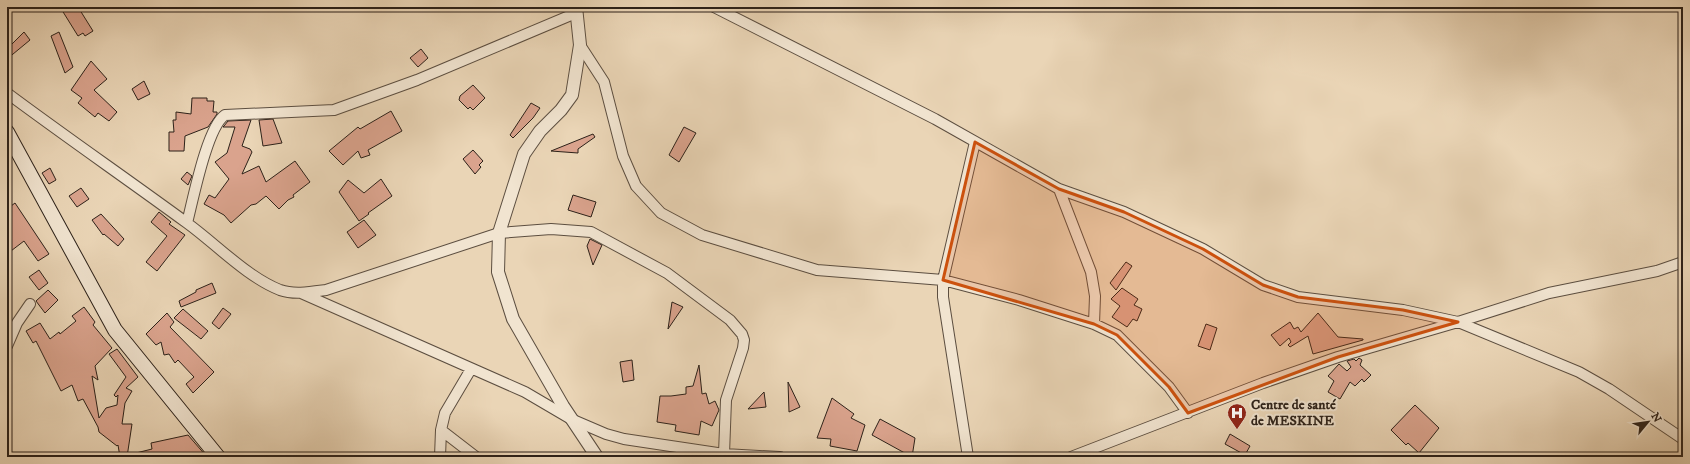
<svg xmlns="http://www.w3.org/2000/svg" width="1690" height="464" viewBox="0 0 1690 464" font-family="'IM FELL DW Pica',serif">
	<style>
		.building { fill: #daa38d; stroke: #2c2119 }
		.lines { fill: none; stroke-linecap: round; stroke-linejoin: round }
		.minor-casing { stroke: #5c4e40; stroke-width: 12 }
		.tertiary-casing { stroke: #5c4e40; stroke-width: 14 }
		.secondary-casing { stroke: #2c2119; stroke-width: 16 }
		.minor { stroke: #f1e4d0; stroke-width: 10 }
		.tertiary { stroke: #f1e4d0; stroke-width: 12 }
		.secondary { stroke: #f1e4d0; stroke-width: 14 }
		.marked { fill: #cc510e; fill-opacity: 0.2; stroke: #cc510e; stroke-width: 3; stroke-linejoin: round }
		.labels { text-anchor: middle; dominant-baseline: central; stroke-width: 4; stroke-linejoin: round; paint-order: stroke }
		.poi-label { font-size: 14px; font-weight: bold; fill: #2c2119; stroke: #f1e4d0; text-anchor: start }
	</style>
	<rect width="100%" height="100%" fill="#ead5b6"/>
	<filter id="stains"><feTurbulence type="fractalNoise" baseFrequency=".005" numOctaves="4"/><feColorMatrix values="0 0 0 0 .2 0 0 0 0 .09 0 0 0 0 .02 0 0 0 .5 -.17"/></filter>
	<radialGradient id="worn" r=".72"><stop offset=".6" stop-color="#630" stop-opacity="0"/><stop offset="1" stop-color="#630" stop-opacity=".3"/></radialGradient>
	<!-- building -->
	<path class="building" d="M60,7H78L93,31L85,36L83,33L78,36Z
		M24,32L30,40L7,59V49Z
		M59,32L73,67L65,73L51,36Z
		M421,49L428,58L418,67L410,58Z
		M91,61L107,79L94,90L117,112L109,121L98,113L95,117L78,103L82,98L71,90Z
		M144,81L150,94L138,100L132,89Z
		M473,85L485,98L473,110L470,107L468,109L459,100L460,96Z
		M192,98H207V101H214L213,112H217V114L208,127L185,136L184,151H169V132H174L173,120H176V112L191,114Z
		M531,103L540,108L533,118L513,138L510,135Z
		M391,111L402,131L368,150L370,155L361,158L358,151L343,165L329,151L358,127L360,129Z
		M273,119L282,143L263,146L259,120Z
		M251,120L242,146L250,149L252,152L242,174L259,166L266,182L295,161L310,182L293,195L294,197L288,200L279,209L266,196L256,204L251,205L231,223L224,215L204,204L209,195L215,198L229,179L215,162L227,153L235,127H223L224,126L228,121Z
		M684,127L696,133L679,162L669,155Z
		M593,134L595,137L578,149V153L551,151Z
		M473,150L483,161L479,165L481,167L475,174L463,159Z
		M50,168L56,180L49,184L42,173Z
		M187,172L192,176L188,185L181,179Z
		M381,179L392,196L368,213L369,214L359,221L339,192L348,180L364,193Z
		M81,188L89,199L77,207L69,196Z
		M573,195L596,202L591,217L568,210Z
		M15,203L49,254L38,261L24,241L7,254V209Z
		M159,212L171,222L169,224L185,235L157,271L146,262L167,236L151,222Z
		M101,214L124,239L118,246L104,234L103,235L92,220Z
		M364,220L376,235L358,248L347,232Z
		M590,239L602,245L593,265L587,246Z
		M1126,262L1132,266L1116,290L1110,283Z
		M39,270L48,283L39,290L29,277Z
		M212,283L216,293L181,307L179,301L196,292V290Z
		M1122,288L1138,299L1134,305L1142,309L1137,321L1133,319L1127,327L1112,317L1120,306L1111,299Z
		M48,290L58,300L45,313L36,301Z
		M672,302L683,307L668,329Z
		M84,307L95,322L93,325L112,348L95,366L98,380L92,376L99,418L106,408L117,405L118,395L116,397L114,395L126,377L109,354L117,349L138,377L126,388L132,391L125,403L122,424H132L127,457H120L118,445L117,446L99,432L98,427L83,399L78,401L72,385L61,391L36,341L33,343L26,331L40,323L50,339L59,332L60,334L76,321L72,316Z
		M223,308L231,314L219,329L212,323Z
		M183,309L208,331L201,339L174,318Z
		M167,313L174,322L170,327L214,372L193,393L186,384L194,377L178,360L175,363L169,354L164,355L161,342L156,345L146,334Z
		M1318,313L1338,337L1363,339V340L1313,354L1308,336L1290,347L1288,345L1291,342L1289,338L1280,346L1271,335L1290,322L1294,329L1298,327L1301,332Z
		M1206,324L1217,328L1210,350L1198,346Z
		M1359,358L1362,360L1360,365L1371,375L1364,382L1362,379L1355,386L1350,382L1340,399L1328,392L1334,381L1328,376L1339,364L1347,371L1351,367L1347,361L1354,359L1356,361Z
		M632,360L634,380L623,382L620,362Z
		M699,365L702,394L706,393L709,404L715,401L719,410L712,426L701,421L699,435L675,431L676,425L657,422L660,396H671L686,394V387L693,386Z
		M788,382L800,407L789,412Z
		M764,392L766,407L748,409Z
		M832,398L854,414L851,418L865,425L857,451L830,446L831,439L817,438Z
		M1415,405L1439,428L1419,453L1408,443L1406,445L1391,430Z
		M880,419L915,438L912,457L872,435Z
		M1230,434L1250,446L1245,455L1225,444Z
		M188,435L207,457H132V454L152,449L151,443Z"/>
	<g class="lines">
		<!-- minor casing -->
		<g class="minor-casing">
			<path id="minor" d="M714,7L935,119L1059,189L1124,212L1203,249L1263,285L1298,297L1403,310L1458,322L1579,372L1609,389L1683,439
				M580,45L604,82L623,156L636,186L661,213L702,235L817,270L943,280L1019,300L1094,324L1117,335L1169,387L1188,413
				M7,93C66,137 127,179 187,223C216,244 247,277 280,290C294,295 311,292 326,290L499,233L551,229L591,232L667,273L730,320L742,334L744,340L743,348L726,400L724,454
				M1059,189L1091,272L1095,296L1094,324
				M187,223C193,200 207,127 225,115L334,110L417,80L576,13
				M301,293L525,392L571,419L606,434L624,439L724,454L780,457
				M7,346L17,323L30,304
				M441,430L476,457
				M440,457L441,430L445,413L471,369
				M968,457L943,297V280L975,142
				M1071,457L1263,383L1338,357L1458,322L1549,293L1657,271L1683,262"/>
		</g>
		<!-- tertiary casing -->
		<g class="tertiary-casing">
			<path id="tertiary" d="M576,7L580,45L572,95L561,110L540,131L524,154L499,233L498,272L513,319L563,406L597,457"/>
		</g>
		<!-- secondary casing -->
		<g class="secondary-casing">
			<path id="secondary" d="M7,132L115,330L218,457"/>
		</g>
		<!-- minor -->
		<use href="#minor" class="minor"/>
		<!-- tertiary -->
		<use href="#tertiary" class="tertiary"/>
		<!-- secondary -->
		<use href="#secondary" class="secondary"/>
	</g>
	<!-- marked area -->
	<path class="marked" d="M975,142L1059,189L1124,212L1203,249L1263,285L1298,297L1403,310L1458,322L1338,357L1188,413L1169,387L1117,335L1094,324L943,280Z"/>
	<!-- icons -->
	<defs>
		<g id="hospital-pin" transform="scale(1)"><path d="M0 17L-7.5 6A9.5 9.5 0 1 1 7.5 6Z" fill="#8f2418" stroke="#f1e4d0"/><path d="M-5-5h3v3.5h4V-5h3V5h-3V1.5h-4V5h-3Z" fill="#fff"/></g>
	</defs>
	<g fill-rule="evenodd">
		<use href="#hospital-pin" x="1237" y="413"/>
	</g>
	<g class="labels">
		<!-- poi labels -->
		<g class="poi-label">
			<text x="1251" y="405">Centre de santé<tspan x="1251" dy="16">de MESKINE</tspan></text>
		</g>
	</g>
	<!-- margin -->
	<rect width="1690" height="464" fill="none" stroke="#ead5b6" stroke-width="24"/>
	<rect x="8" y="8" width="1674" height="448" fill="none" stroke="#2c2119" stroke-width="2"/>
	<rect x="12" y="12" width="1666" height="440" fill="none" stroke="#2c2119"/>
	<!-- north arrow -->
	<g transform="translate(1648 422) rotate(61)" stroke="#f1e4d0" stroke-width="3" paint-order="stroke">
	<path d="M0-3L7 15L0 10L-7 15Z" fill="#2c2119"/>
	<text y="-6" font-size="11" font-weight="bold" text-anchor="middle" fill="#2c2119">N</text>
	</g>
	<rect width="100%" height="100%" filter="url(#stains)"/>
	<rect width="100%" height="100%" fill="url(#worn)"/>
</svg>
